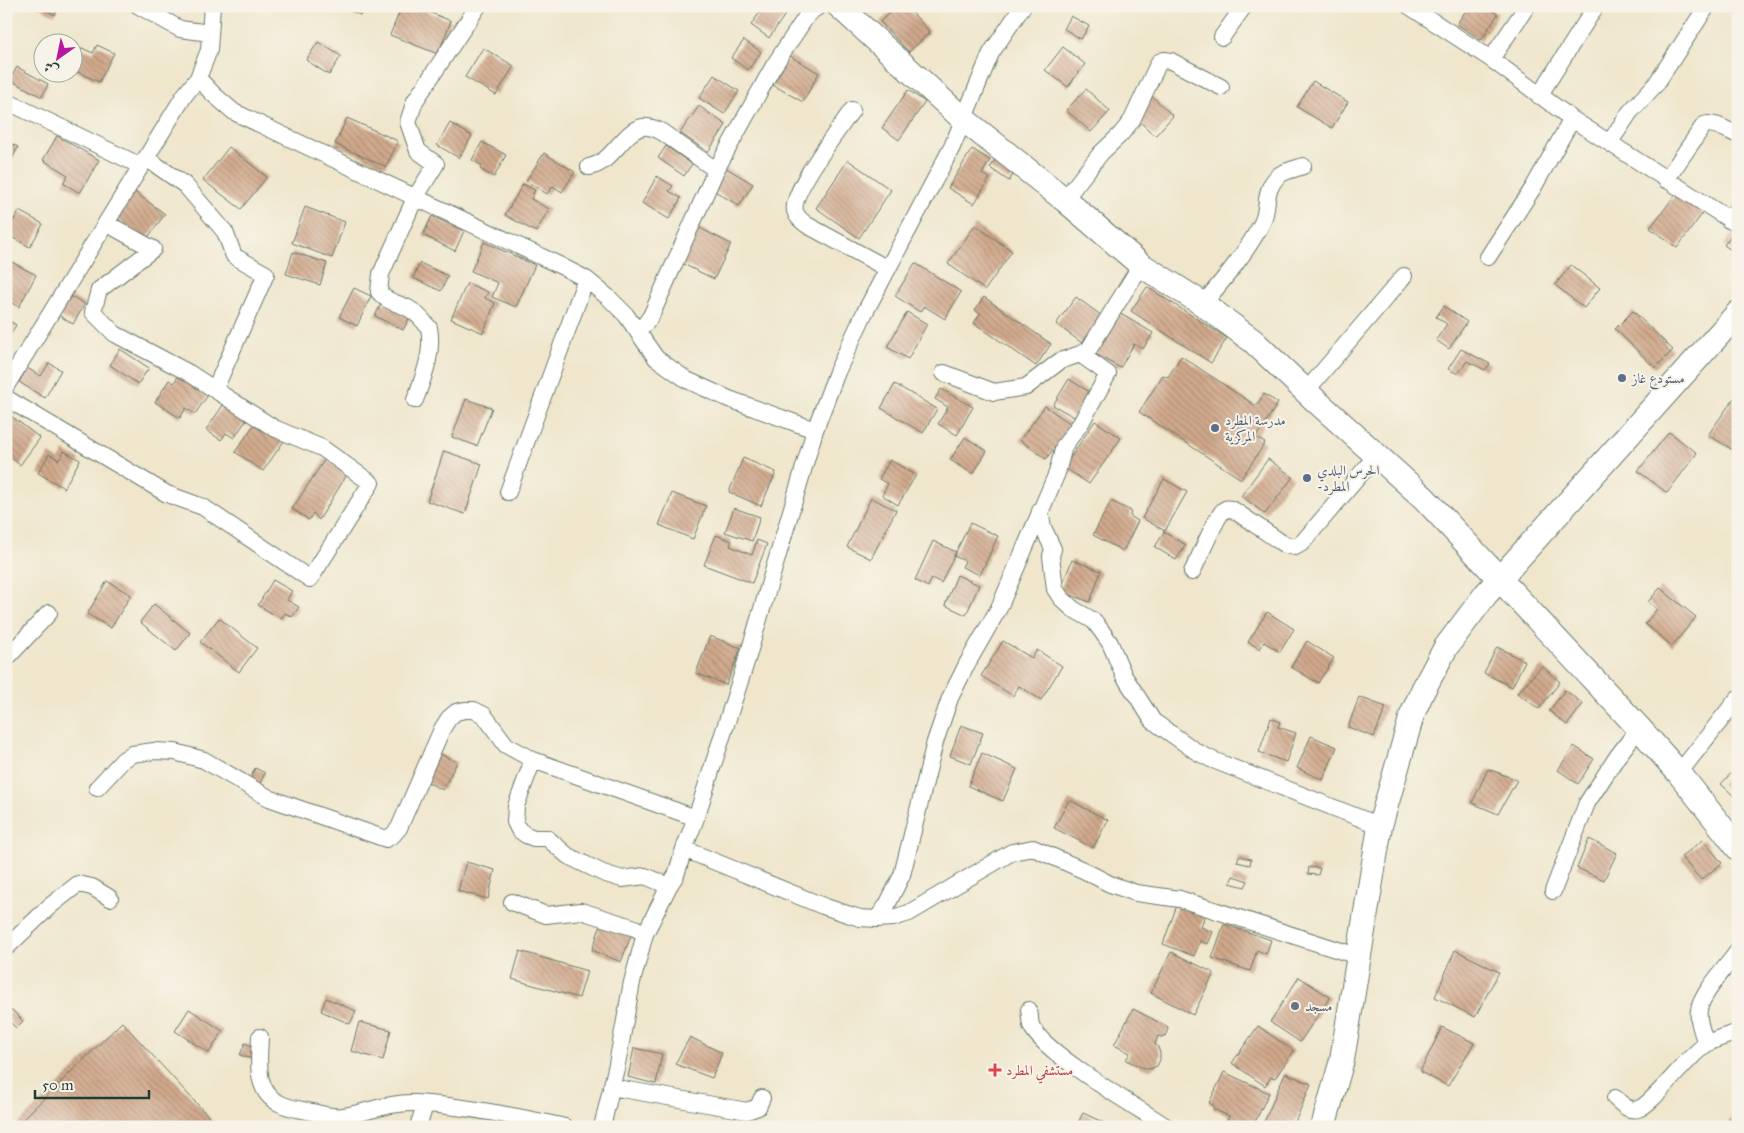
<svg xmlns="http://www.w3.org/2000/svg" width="1744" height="1133" viewBox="0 0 1744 1133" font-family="'IM FELL Great Primer',Amiri,serif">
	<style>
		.building { fill: url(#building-back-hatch) }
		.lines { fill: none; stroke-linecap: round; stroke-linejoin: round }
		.street-casing { stroke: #687869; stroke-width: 18 }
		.secondary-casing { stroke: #687869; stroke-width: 26 }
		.street { stroke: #fff; stroke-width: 16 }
		.secondary { stroke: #fff; stroke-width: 24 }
		.service-dot { fill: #5c6f8a; stroke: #f7f3e8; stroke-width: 2 }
		.worship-dot { fill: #6b7280; stroke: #f7f3e8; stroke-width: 2 }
		.health-dot { fill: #e0444e; stroke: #f7f3e8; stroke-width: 2 }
		.labels { text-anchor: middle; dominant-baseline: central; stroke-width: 4; stroke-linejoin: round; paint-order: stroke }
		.service-label { font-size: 14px; fill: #4e5e75; stroke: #f7f3e8; text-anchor: start }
		.worship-label { font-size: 14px; fill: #5b616d; stroke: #f7f3e8; text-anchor: start }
		.health-label { font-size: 14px; fill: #be3a42; stroke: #f7f3e8; text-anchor: start }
	</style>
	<defs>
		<pattern id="building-back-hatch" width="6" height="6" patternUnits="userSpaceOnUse" patternTransform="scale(1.25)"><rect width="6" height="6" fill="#d1a98c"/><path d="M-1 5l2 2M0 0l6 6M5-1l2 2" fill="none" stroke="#a98b73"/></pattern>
	</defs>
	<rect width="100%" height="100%" fill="#f7f3e8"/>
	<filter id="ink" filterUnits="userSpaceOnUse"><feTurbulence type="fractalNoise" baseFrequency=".02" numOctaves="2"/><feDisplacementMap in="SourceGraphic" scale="10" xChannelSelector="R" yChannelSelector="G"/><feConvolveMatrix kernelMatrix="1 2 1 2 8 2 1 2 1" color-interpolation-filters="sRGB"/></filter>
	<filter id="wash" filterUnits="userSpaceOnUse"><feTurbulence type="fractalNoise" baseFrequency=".0096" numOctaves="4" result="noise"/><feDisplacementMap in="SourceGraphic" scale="20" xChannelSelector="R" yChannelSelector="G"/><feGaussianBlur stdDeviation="1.12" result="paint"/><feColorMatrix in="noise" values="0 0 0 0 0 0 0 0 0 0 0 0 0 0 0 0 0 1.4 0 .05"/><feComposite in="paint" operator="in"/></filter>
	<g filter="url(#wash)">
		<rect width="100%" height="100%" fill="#efe6cc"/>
		<g id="blocks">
			<!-- building -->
			<path class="building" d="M36,6H59L55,15Z
				M347,6H364L360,15L346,9Z
				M402,6H414L451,21L438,54L390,35Z
				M764,6H791L769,38L751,25Z
				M896,6H900L905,11L907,7L930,32L909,52L880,22Z
				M1469,6H1485L1498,14L1481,40L1457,24Z
				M1071,16L1089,26L1081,39L1064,29Z
				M744,40L761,52L748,70L731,58Z
				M318,42L341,56L329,75L306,60Z
				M97,45L114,53L99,82L72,69L82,48L93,53Z
				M1063,47L1085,64L1068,87L1045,70Z
				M483,48L514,66L496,95L465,77Z
				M790,56L819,73L803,102L773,85Z
				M17,67L48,84L42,97L10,80Z
				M714,75L739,91L724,114L699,98Z
				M1313,81L1348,102L1332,128L1297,107Z
				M1086,89L1110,111L1091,132L1066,110Z
				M908,90L925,102L899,140L882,128Z
				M1153,97L1173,116L1155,136L1135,117Z
				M699,106L726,125L708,152L680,133Z
				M347,118L398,141L386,167L335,144Z
				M450,123L472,136L459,158L437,145Z
				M57,136L99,160L80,193L63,183L68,175L43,160Z
				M7,142L18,147L9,165L6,164Z
				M482,142L506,155L494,177L480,169L482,166L472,160Z
				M666,146L692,164L684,176L658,158Z
				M229,147L267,177L241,209L203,180Z
				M972,149L990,160L982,174L990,178L974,204L948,188Z
				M544,153L575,172L562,192L553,186L547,194L526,181Z
				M997,157L1016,170L1009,181L990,168Z
				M848,160L891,190L859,238L816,208Z
				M723,166L753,184L739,206L710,188Z
				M657,176L673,186L669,191L681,198L669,219L642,203Z
				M523,184L535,190L531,199L549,209L536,232L505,215Z
				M132,190L165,214L146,240L114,216Z
				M1679,190L1705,210L1677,248L1650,228Z
				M305,207L345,222L332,258L292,243Z
				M19,211L43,224L30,247L6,234Z
				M432,216L464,231L455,251L423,235Z
				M975,225L1012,251L985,290L948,264Z
				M698,227L731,244L714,279L681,263Z
				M1732,234L1738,237V255L1724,245Z
				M484,242L535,265L516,307L492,297L498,283L471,271Z
				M293,252L327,263L320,285L286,274Z
				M6,259L36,275L19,307L6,300Z
				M420,263L448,276L441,291L413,278Z
				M915,263L961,292L945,319L924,306L920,312L895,296Z
				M1571,265L1600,288L1584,308L1555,285Z
				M467,283L488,292L485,298L495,303L483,333L451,319Z
				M1147,287L1227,338L1211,363L1131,311Z
				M354,288L371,296L357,326L339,317Z
				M67,294L85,304L73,324L55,313Z
				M984,297L1051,344L1036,366L974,323L980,314L975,310Z
				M1076,297L1102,316L1082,343L1056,324Z
				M382,302L410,317L403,330L375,316Z
				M1444,306L1467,322L1449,349L1436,340L1447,324L1436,317Z
				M1633,311L1673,350L1655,368L1615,329Z
				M907,312L927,324L908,359L887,347Z
				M1119,313L1153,333L1143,349L1134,344L1120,368L1096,354Z
				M6,319L16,325L6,342Z
				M120,349L149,368L138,384L110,365Z
				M1461,349L1490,364L1485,370L1467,361L1458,374L1448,369Z
				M1181,356L1256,406L1264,394L1278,403L1256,437L1265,443L1241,479L1139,412L1163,375L1168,377Z
				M49,363L61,370L45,398L19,382L27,368L41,376Z
				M180,373L210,392L195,414L186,408L180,418L155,402L169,380L174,383Z
				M1069,379L1091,393L1076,418L1053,405Z
				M895,384L937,409L923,433L881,408Z
				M941,389L973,407L957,435L938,424L948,407L935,399Z
				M1734,398L1738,400V453L1708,435Z
				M466,399L492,408L477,446L452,437Z
				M226,401L249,416L234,438L226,433L221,440L206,430Z
				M1045,406L1071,424L1046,459L1020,440Z
				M6,412L40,438L20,465L6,454Z
				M1095,421L1121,438L1089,484L1064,467Z
				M256,422L284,441L263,471L235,452Z
				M1669,432L1697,453L1667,493L1638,471Z
				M965,437L987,451L973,474L950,460Z
				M64,451L80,460L64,488L38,473L49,454L59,460Z
				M444,451L482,464L465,514L427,501Z
				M743,458L776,472L761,506L729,492Z
				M325,459L348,473L319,520L313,513L309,520L292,509Z
				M1268,459L1293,477L1265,514L1241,496Z
				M890,460L916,475L898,505L882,495L888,484L879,479Z
				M1164,479L1187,492L1165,531L1142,518Z
				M672,493L706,506L693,539L659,525Z
				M871,498L896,510L871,559L847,547Z
				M1111,501L1131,511L1130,516L1138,521L1123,551L1093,535Z
				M734,508L760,517L752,541L725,532Z
				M970,523L998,536L980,575L962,567L965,561L954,556Z
				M1164,532L1186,545L1176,560L1155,547Z
				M716,535L732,541L730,546L752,555L757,540L767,544L752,583L704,565Z
				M933,541L956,552L941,583L932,578L928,587L915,580Z
				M1072,560L1101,571L1090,602L1060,591Z
				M957,575L979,585L966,615L945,605Z
				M273,580L292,591L287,600L299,607L292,617L285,613L281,619L258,605Z
				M107,581L131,595L111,628L87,614Z
				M1660,588L1696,617L1672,646L1645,624L1657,609L1648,602Z
				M154,604L190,633L176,651L140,622Z
				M1267,612L1294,629L1280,652L1264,642L1260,649L1248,642Z
				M219,618L257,648L239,672L200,642Z
				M710,636L741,648L726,685L696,673Z
				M1003,641L1032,658L1037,650L1062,666L1041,700L1019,686L1013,696L981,676Z
				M1307,641L1334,658L1318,683L1291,667Z
				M1497,647L1525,661L1512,687L1484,673Z
				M1542,666L1560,682L1539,709L1517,693Z
				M1565,690L1583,704L1567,725L1549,711Z
				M1359,697L1386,707L1374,737L1348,727Z
				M1271,718L1280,722L1278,727L1296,733L1286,762L1259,752Z
				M961,725L983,733L971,764L950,756Z
				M1311,736L1337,747L1323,780L1297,768Z
				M1574,746L1594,759L1578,784L1558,770Z
				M434,751L457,762L443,790L421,779Z
				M982,753L1017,769L1003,801L968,786Z
				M1738,766V800L1721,784Z
				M255,768L265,773L259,786L250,780Z
				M1488,769L1517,780L1498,814L1472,803Z
				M1069,800L1108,820L1093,848L1054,828Z
				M1589,839L1617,853L1604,880L1577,868Z
				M1703,840L1722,863L1701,880L1681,857Z
				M1239,856L1251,859L1250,865L1237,862Z
				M466,862L495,870L488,899L458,891Z
				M1309,867L1320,868L1318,875L1308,874Z
				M1233,876L1248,881L1245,887L1230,883Z
				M1177,905L1205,915L1201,927L1213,932L1208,944L1200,941L1194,956L1163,944Z
				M602,922L632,933L621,962L592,950Z
				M1224,924L1271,940L1266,954L1257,950L1250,971L1212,958Z
				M1455,950L1499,972L1475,1017L1435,997Z
				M520,951L587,971L579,998L512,979Z
				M1171,952L1214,973L1193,1015L1151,993Z
				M1299,977L1330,997L1300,1042L1270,1022Z
				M326,998L356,1011L350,1024L321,1011Z
				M189,1009L223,1031L209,1053L175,1031Z
				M1133,1009L1168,1027L1166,1035L1162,1037L1158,1036L1155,1044L1158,1047L1160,1053V1060L1157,1066L1150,1069L1143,1068L1126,1060L1130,1053L1114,1045Z
				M12,1010L23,1021L16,1028L6,1018V1015Z
				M122,1022L218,1127H15Z
				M359,1022L391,1030L383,1060L351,1051Z
				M1258,1026L1294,1051L1275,1078L1271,1077L1265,1086L1232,1063Z
				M1442,1027L1474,1043L1448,1086L1420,1072Z
				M690,1037L722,1053L712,1078L675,1064Z
				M245,1043L256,1048L252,1059L240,1055Z
				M634,1048L662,1054L656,1084L628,1077Z
				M1224,1072L1269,1093L1253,1126L1242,1121L1240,1127H1235L1226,1123L1229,1116L1213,1109L1214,1106L1209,1103Z
				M1285,1073L1311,1084L1293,1127H1262Z
				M1083,1113L1113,1127H1076Z
				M1734,1113L1738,1115V1127H1726Z"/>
		</g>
	</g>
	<g filter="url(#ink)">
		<use href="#blocks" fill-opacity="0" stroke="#687869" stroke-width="1"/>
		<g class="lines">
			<!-- street casing -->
			<g class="street-casing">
				<path id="street" d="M139,6L180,29L210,33
					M1409,6L1491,59L1572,119L1738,225
					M1222,37L1244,6
					M1491,59L1527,6
					M198,78L213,94L234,112L561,266L586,279L609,298L626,315L656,358L687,380L729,399L815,430
					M1539,96L1596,6
					M6,101L141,166
					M852,110C840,128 790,192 795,211C797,218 802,221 807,225L888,269
					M1610,142L1630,112L1656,84L1707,6
					M146,158L185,185L225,232L234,256L266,274L215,389
					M589,167C613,163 623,130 643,127C649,126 656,129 662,132L716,170
					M1666,180L1704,125C1714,121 1728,131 1738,135
					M1065,200L1075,186L1101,153L1121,134L1132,120L1159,62L1164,60L1171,61L1221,87
					M1729,220L1738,207
					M1488,257L1533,188L1572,119
					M1203,304C1225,278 1246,253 1262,223C1270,207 1262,192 1278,176C1283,171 1296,169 1303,166
					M637,331L646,323L651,316L716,170L773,67L806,17L813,10L819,6
					M944,373L994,392L1026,387L1060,361L1080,354L1089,349L1141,265
					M6,386L184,96L198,78L209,50L212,6
					M1306,391L1404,276
					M6,398L167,494L203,507L310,579L371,483L322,448L274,428L189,373L115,334L93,312L99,290L153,249L106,223
					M415,400C423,378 434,352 429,328C423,320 417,313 408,308C396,302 388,303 379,292L381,274L415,198L436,164L418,151L408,122L415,101L478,6
					M508,492L586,279
					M1040,511L1043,527L1053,549L1051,556L1055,589L1061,598L1073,609L1094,621L1103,633L1110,643L1124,676L1153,721L1197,752L1213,760L1380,826
					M1192,572C1198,561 1216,516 1224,510C1227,507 1231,509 1235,511L1285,545L1295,547L1302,543L1376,456
					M6,659L49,613
					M533,760L516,806L515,822L519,830L526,835L534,838H547L568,856L603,873L622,879L645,876L669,886
					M1679,773L1738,698
					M97,788L123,760L132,754L154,751L175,752L204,760L269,798L386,839L393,835L399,828L442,729L449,718L456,712L465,710H474L484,715L506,745L533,760L696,818
					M684,849L823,906L844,913L860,918L877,919L893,918L909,913L1012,852L1033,848L1083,870L1110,884L1136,893L1180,899L1357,956
					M1553,891L1587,803L1617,757L1639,728
					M512,902L546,915L581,911L635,928L645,934
					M877,919L887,905L902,875L935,742L950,698L968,662L999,608L1057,473L1064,446L1081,423L1108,374L1080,354
					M6,948L50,906L78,884L92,887L110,898
					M1029,1010C1030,1015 1030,1021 1031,1025C1041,1052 1140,1109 1167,1127
					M260,1037C259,1060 254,1093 281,1104C289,1108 298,1109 307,1111C319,1113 332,1118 344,1116C368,1112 391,1102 415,1103C465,1106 516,1116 565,1127
					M1706,1044C1703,1034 1697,1020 1699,1010C1701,994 1728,965 1738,951
					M611,1087L747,1111L758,1107L762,1098
					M1615,1098C1621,1103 1628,1112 1638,1109C1652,1105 1687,1057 1705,1045C1714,1039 1727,1036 1738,1032
					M418,1127L425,1105
					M602,1127L617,1064L632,982L645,934L669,886L676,875L684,849L696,818L748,656L815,430L837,372L864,314L952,147L991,53L1023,6"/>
			</g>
			<!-- secondary casing -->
			<g class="secondary-casing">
				<path id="secondary" d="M839,6L963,119L1065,200L1141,265L1203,304L1253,341L1314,399L1424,498L1639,728L1679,773L1738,848
					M1323,1127L1342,1060L1380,826L1412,715L1423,690L1446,647L1486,594L1738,313"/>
			</g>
			<!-- street -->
			<use href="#street" class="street"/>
			<!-- secondary -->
			<use href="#secondary" class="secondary"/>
		</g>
	</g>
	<!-- markers -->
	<g class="service-dot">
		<circle cx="1622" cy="378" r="5"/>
		<circle cx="1215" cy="428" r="5"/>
		<circle cx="1307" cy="478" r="5"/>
	</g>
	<circle class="worship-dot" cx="1295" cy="1006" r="5"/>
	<path class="health-dot" d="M992.5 1062.5h5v5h5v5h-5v5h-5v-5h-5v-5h5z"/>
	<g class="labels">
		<!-- service labels -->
		<g class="service-label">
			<text x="1632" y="378">مستودع غاز</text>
			<text x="1225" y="420">مدرسة المطرد<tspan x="1225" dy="16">المركزية</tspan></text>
			<text x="1317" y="470">الحرس البلدي<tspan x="1317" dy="16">-المطرد</tspan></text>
		</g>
		<!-- worship labels -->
		<g class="worship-label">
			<text x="1305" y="1006">مسجد</text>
		</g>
		<!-- health labels -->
		<g class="health-label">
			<text x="1006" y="1070">مستشفي المطرد</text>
		</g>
	</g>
	<!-- margin -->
	<rect width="1744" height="1133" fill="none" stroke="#f7f3e8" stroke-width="25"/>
	<!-- north arrow -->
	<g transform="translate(58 58) rotate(213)"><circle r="24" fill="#f7f3e8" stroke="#a1aaa0"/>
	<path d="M0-4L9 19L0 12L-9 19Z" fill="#b5179e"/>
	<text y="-8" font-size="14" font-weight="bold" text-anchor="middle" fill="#1f3d34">ش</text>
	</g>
	<!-- scale -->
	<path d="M35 1090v8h114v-8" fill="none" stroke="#1f3d34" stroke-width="2.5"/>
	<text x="42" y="1090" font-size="15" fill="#1f3d34" stroke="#f7f3e8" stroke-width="4" paint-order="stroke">50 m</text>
</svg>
